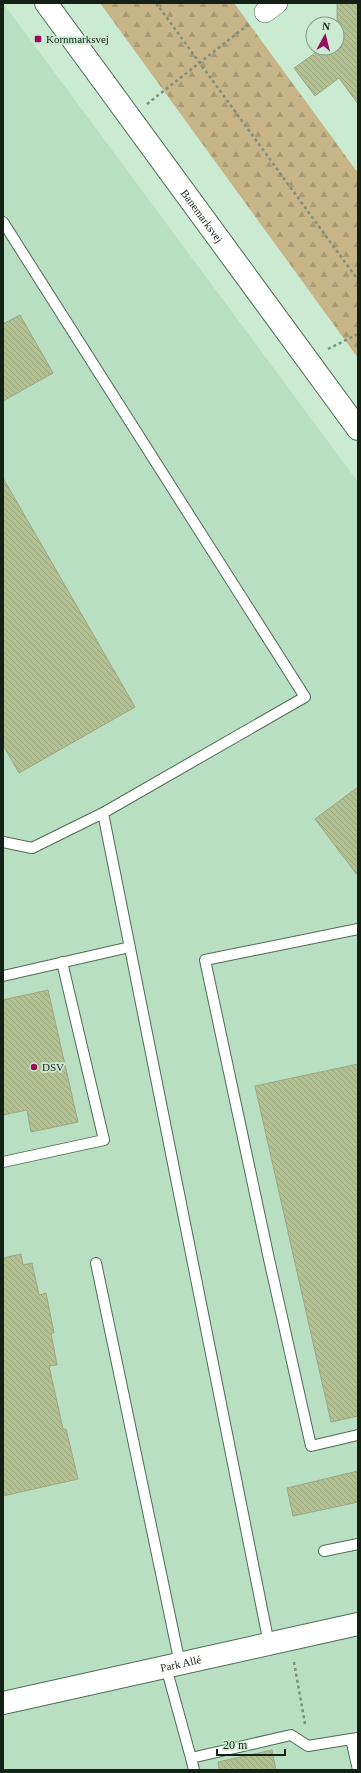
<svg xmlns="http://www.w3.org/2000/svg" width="361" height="1773" viewBox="0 0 361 1773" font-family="'Times New Roman',serif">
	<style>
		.built { fill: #b8dfc1 }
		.forest { fill: url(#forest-firs) }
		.building { fill: url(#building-back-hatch); stroke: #9da684 }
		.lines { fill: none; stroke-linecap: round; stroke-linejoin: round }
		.service-casing { stroke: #4f6c56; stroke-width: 12 }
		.minor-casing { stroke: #4f6c56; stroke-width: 22 }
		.tertiary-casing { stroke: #4f6c56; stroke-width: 24 }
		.path { stroke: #7b9380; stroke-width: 2.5; stroke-dasharray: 3 3; stroke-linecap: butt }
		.service { stroke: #fff; stroke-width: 10 }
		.minor { stroke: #fff; stroke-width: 21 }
		.tertiary { stroke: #fff; stroke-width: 22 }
		.poi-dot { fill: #990b5e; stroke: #caebd1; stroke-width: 1.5 }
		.labels { text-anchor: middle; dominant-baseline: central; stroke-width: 3.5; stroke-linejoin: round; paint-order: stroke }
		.poi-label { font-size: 11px; fill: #152117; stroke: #caebd1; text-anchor: start }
		.street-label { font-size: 11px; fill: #152117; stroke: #caebd1 }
	</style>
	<defs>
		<pattern id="forest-firs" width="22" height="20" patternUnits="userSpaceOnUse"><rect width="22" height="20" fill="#c7b588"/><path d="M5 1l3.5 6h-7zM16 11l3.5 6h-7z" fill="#aa9b75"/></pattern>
		<pattern id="building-back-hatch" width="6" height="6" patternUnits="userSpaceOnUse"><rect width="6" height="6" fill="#b3c091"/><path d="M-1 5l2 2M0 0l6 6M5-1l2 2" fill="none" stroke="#99a57c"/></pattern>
	</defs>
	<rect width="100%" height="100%" fill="#caebd1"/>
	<!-- built -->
	<path class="built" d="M3,3L358,482V1770H3Z"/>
	<!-- forest -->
	<path class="forest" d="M100,3H234L358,173V358Z"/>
	<!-- building -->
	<path class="building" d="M337,3H358V104L339,78L315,96L294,68L322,48H337Z
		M20,315L53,373L3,401V324Z
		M3,478L135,707L19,773L3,745Z
		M358,787V876L315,819Z
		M48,990L78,1122L31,1132L27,1110L3,1115V1000Z
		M358,1064V1416L331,1422L255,1086Z
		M21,1254L23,1265L32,1263L39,1295L46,1293L54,1333H51L57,1365L49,1366L63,1429H66L78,1479L3,1496V1258Z
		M358,1471V1502L293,1516L287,1488Z
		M272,1750L276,1770H219L218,1762Z"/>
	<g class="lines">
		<!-- service casing -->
		<g class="service-casing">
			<path id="service" d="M3,222L305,697L103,813L269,1644
				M3,842L32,848L103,813
				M358,929L205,960L269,1259L311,1446L358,1435
				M3,976L130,947
				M3,1162L104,1140L62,962
				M96,1263L180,1664
				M324,1551L358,1544
				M166,1667L191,1758
				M194,1770L191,1758L291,1735L308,1746L351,1739
				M358,1770L351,1739L358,1738"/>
		</g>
		<!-- minor casing -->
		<g class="minor-casing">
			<path id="minor" d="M265,12L277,3"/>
		</g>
		<!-- tertiary casing -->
		<g class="tertiary-casing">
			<g id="tertiary">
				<path id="s1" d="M46,3L358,429"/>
				<path id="s2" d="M3,1703L358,1624"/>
			</g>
		</g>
		<!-- path -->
		<path class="path" d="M156,3L358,280
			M147,104L249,24
			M328,349L358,334
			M294,1662L305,1724"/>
		<!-- service -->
		<use href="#service" class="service"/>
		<!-- minor -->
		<use href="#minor" class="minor"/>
		<!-- tertiary -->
		<use href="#tertiary" class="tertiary"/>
	</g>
	<!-- markers -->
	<g class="poi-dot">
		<rect x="34" y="35" width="8" height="8" rx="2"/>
		<circle cx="34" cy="1067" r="4"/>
	</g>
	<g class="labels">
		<!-- poi labels -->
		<g class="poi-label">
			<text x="46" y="39">Kornmarksvej</text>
			<text x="42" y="1067">DSV</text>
		</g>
		<!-- street labels -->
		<g class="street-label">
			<text stroke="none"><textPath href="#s1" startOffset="264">Banemarksvej</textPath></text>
			<text stroke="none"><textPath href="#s2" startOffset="182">Park Allé</textPath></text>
		</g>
	</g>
	<!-- border -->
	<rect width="361" height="1773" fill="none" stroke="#152117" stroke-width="8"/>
	<!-- north arrow -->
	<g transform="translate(325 36) rotate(7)"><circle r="19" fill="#caebd1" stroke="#829a87"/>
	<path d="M0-3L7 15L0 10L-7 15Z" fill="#990b5e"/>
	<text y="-6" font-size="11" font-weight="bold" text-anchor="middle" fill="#152117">N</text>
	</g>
	<!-- scale -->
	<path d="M217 1749v6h68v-6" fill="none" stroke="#152117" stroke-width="2"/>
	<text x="223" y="1749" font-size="12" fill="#152117" stroke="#caebd1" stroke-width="3" paint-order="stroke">20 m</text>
</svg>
